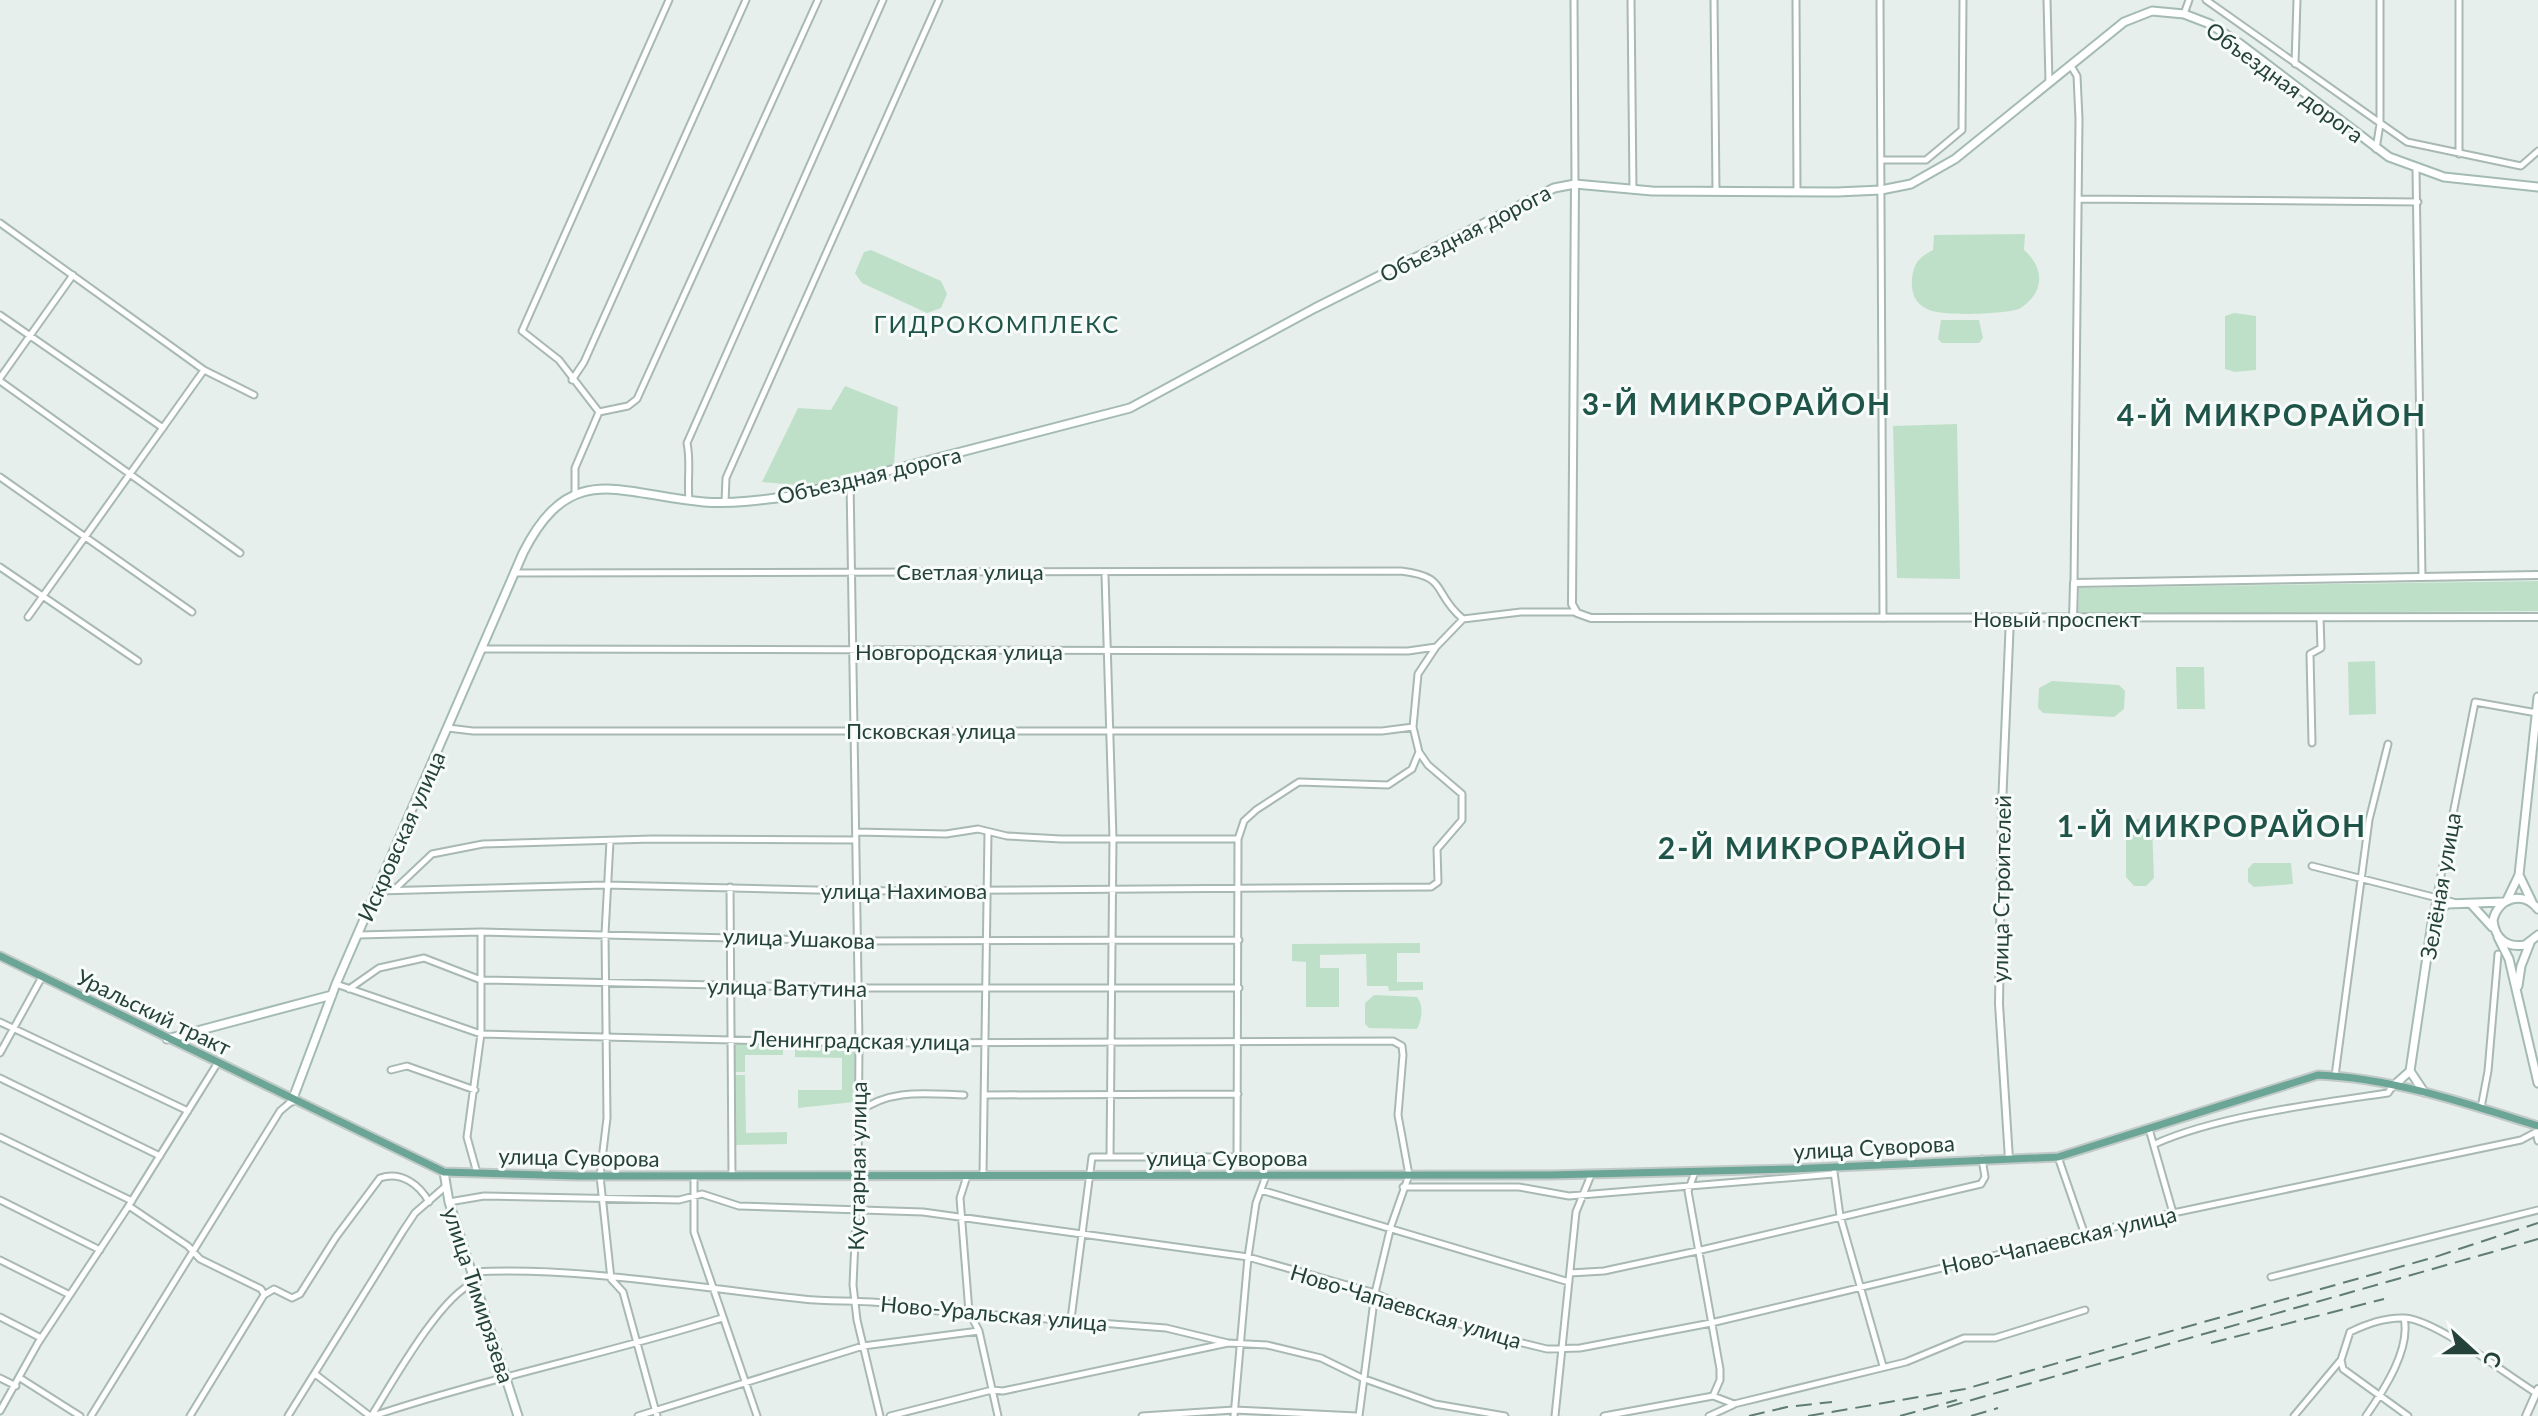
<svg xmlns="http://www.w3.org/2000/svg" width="2538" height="1416" viewBox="0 0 2538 1416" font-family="Lato,sans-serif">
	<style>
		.green { fill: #bfe0c8 }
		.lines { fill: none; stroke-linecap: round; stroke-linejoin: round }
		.minor-casing { stroke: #a8b8b2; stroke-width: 9 }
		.tertiary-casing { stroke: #a8b8b2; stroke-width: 10 }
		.secondary-casing { stroke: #a4bbb3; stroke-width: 11 }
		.primary-casing { stroke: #c2cac8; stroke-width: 11 }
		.minor { stroke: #fff; stroke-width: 5 }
		.tertiary { stroke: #fff; stroke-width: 6 }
		.secondary { stroke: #fff; stroke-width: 7 }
		.primary { stroke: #6aa596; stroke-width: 7 }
		.rail { stroke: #5f7d75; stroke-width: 2; stroke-dasharray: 16 8; stroke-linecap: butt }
		.labels { text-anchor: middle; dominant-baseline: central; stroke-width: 6; stroke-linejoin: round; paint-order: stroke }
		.street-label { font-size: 22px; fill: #24423a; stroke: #f7fbf9 }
		.neighbourhood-label { font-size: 24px; letter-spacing: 2px; fill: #1f5548; stroke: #f7fbf9 }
		.district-label { font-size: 30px; font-weight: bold; letter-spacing: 2px; fill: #1f5548; stroke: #f7fbf9 }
	</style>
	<rect width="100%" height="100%" fill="#e6efeb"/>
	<!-- green -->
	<path class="green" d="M2025,234L2024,250C2046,269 2044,294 2019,309C2004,314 1940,317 1927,309C1914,303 1911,291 1912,278C1914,262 1920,257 1933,250L1934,235Z
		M871,250L941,281L947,294L941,308L927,313L862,283L855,273L864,252Z
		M2234,313L2256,316V370L2235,372L2225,369V316Z
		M1941,320H1979L1983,338L1979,343H1942L1938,339Z
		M845,386L898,407L894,464L807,486L762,482L798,408L831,410Z
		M1957,424L1960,579L1897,578L1893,426Z
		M2538,581V611L2078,614L2079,588Z
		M2375,661L2376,714L2349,715L2348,662Z
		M2176,667H2204L2205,709H2177Z
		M2052,681L2119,685L2125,691L2124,709L2114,717L2043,713L2038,708L2039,688Z
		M2137,819L2147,820L2152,826L2154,878L2146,886H2134L2126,877V826Z
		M2253,863H2291L2293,884L2254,887L2248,882V869Z
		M1420,943V953H1397V982H1423V990L1389,991L1388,986H1367L1366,954L1320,955V968H1339V1007H1306V962L1292,961V944Z
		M1374,995L1417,997C1424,1006 1422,1019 1417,1029L1369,1028L1365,1024V1003Z
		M735,1044H783V1055H745V1072H735Z
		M795,1045L855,1046L854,1102L798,1108V1090H842V1058L795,1057Z
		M735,1075H745L746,1133L787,1132V1144L735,1145Z"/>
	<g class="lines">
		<!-- minor casing -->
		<g class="minor-casing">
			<path id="minor" d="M1574,0L1575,184
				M1631,0L1633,190
				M1714,0L1716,191
				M1796,0L1797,192
				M1880,0L1883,618
				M2047,0L2049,83
				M2206,0L2407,142L2521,166L2538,151
				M2459,0V154
				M2184,14L2189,0
				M2295,64L2297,0
				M2071,66L2077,76L2079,119L2074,583
				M2376,149L2380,124V0
				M1882,160H1926L1962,130L1963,0
				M2416,169L2422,577
				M2080,199L2418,202
				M0,223L204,370L254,395
				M0,315L163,428
				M0,378L73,275
				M572,380L584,362L746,0
				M0,381L240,553
				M599,412L628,406L637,399L818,0
				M599,412L559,360L522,331L669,0
				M0,477L192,612
				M850,480L859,1043L858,1175L853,1285L857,1320L880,1416
				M575,493V468L599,412
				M689,500C687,480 691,462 687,443L883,0
				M725,502L726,478L939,0
				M0,567L138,661
				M514,573L1401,571C1450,577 1431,592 1463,619
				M1105,575L1113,838L1110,1156
				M28,617L204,370
				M482,649L1408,651L1436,647
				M448,728L473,731H1382L1413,727
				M2312,743L2310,654L2321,648L2320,617
				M856,832L946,834L978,829L1007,836L1061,839H1238
				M610,841L605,934L607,1118L600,1176L611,1279L623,1292L657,1416
				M2312,866L2453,902
				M730,887L732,1176
				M396,888L432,854L483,844L652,839L856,840
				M377,891L606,885L858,891L1431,887L1438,882L1437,849L1462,820V794L1428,765L1419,752L1413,727L1418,674L1436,647L1463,619L1521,612H1576
				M2433,916L2475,702L2537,713
				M358,935L481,932L859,941L1239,940
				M336,984L481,1034L859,1043L1393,1041L1402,1046L1403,1055L1398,1115L1409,1175L1391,1226L1375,1293L1359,1416
				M349,989L379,968L424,958L481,980L858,988H1239
				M0,1022L188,1111
				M0,1053L42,977
				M391,1070L407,1066L475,1090
				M2335,1076L2369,820L2388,744
				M0,1078L160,1156
				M985,1095L1238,1094
				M2481,1108L2488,1071L2498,954
				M859,1112C890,1088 927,1094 964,1095
				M2149,1129L2173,1213
				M2536,1132L2538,1141
				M0,1137L132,1201
				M2155,1144C2216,1116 2320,1103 2388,1093L2392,1087
				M2058,1157L2085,1235
				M1695,1172L1688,1191L1720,1369V1380L1713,1396
				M1834,1172L1840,1216L1883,1366
				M477,1173L467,1137L481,1034V932
				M983,1175L988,832
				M694,1176V1232L757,1416
				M967,1176L960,1198L969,1312L979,1331L998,1416
				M1403,1187H1519L1569,1196L1834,1174
				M1261,1190L1569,1282
				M0,1200L100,1250
				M449,1202L484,1196L679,1200L702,1194L739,1206L923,1212L1248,1257L1375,1293L1400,1305L1510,1340L1547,1349L1580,1348L1711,1323L2173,1213L2521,1140L2538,1131
				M129,1206L188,1246L200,1259L261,1289L264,1294
				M0,1260L70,1295
				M472,1272C577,1266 698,1288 803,1299C840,1303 878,1298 913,1309L1166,1328L1228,1343L1267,1345L1321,1358L1362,1378L1435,1404L1505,1416
				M1570,1273L1604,1271L1697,1251L1981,1184L1985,1177L1982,1159
				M2271,1277L2538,1210
				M0,1317L41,1338
				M1071,1319L1092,1157H1237L1238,839L1244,821L1256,810L1299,782L1388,785L1412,769L1419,752
				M315,1374L370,1416
				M0,1378L16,1386
				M20,1378L80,1416
				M0,1411L38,1343L126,1210L217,1064
				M372,1415C392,1383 441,1295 474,1283
				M91,1416L280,1111L292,1101
				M190,1416L264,1295L274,1289L292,1298L300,1294L336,1237L380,1178C401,1171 419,1184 429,1202
				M288,1416L403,1231L415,1213L446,1186
				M373,1416C487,1378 607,1354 722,1318
				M638,1416L863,1346L979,1331
				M890,1416L992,1390L1003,1391L1228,1343
				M1142,1416L1234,1410L1357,1416
				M1234,1416L1248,1257L1256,1203L1266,1176
				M1555,1416L1576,1212L1591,1175
				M1604,1416L1713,1396L1734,1404L1906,1362L1964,1338H1995L2085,1310
				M1709,1416L1733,1405
				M2294,1416L2340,1361
				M2366,1416C2384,1390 2411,1349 2404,1318
				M2408,1416L2343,1369L2341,1360L2350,1332C2367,1324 2385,1317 2405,1318C2436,1320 2507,1375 2536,1393"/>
		</g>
		<!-- tertiary casing -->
		<g class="tertiary-casing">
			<path id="tertiary" d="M1575,184L1572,604L1577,613L1591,618L2538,617
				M2073,619L2074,583L2538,575
				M2009,1159L1999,1004L2002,806L2010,618
				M2526,1416L2538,1389"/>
		</g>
		<!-- secondary casing -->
		<g class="secondary-casing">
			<path id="secondary" d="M2520,877L2532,902
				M2507,900L2519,875L2538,697
				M2472,905L2492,927
				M2538,909C2523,890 2498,898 2493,920C2495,939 2507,948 2525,945L2538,935
				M2498,937L2509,959L2538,1083
				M2518,986L2521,966L2530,943
				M167,1039L332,995
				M2410,1071L2433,916L2447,904L2503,902
				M2410,1071L2424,1092
				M2392,1087L2410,1071
				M292,1101L336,984L523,553C571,458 620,495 704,502C733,504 762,500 791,496L1130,408L1315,308L1554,188L1575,184L1652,191L1837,192L1881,190L1911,184L1955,159L2124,22L2152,11L2184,14L2210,24L2239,43L2389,157L2444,177L2538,187
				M444,1172L449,1202L518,1416"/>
		</g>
		<!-- primary casing -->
		<g class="primary-casing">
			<path id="primary" d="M0,956L444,1172L578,1176L1550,1175L1792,1169L2058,1157L2318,1075C2392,1078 2468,1104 2538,1126"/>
		</g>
		<!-- minor -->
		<use href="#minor" class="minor"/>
		<!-- tertiary -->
		<use href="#tertiary" class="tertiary"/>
		<!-- secondary -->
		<use href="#secondary" class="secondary"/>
		<!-- primary -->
		<use href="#primary" class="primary"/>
		<!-- rail -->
		<path class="rail" d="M2211,1343L2384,1299
			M1947,1407L2538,1239
			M1749,1416L1787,1407L1832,1402
			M1808,1416L1965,1389L2435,1257L2538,1223
			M1900,1416L1957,1400
			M1971,1416L1998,1408"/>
	</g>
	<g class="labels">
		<!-- street labels -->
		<g class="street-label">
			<text transform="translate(2285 82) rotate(36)">Объездная дорога</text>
			<text transform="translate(1465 233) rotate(-27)">Объездная дорога</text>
			<text transform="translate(869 475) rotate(-13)">Объездная дорога</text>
			<text x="970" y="571">Светлая улица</text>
			<text x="2057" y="618">Новый проспект</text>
			<text x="959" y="651">Новгородская улица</text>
			<text x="931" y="730">Псковская улица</text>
			<text transform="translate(401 836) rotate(-66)">Искровская улица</text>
			<text transform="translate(2440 886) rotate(-80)">Зелёная улица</text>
			<text transform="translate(2001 889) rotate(-89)">улица Строителей</text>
			<text x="904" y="890">улица Нахимова</text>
			<text transform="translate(799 938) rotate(2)">улица Ушакова</text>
			<text transform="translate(787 987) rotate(1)">улица Ватутина</text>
			<text transform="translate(154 1012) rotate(26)">Уральский тракт</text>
			<text transform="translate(860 1040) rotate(1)">Ленинградская улица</text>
			<text transform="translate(1874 1147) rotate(-3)">улица Суворова</text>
			<text transform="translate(579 1157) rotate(1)">улица Суворова</text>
			<text x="1227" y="1157">улица Суворова</text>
			<text transform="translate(857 1166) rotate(-89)">Кустарная улица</text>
			<text transform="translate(2059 1240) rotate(-13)">Ново-Чапаевская улица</text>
			<text transform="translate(479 1295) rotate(72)">улица Тимирязева</text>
			<text transform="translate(1406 1306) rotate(17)">Ново-Чапаевская улица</text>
			<text transform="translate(994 1313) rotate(5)">Ново-Уральская улица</text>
		</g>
		<!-- neighbourhood labels -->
		<g class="neighbourhood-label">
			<text x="997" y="323">ГИДРОКОМПЛЕКС</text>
		</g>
		<!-- district labels -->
		<g class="district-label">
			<text x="1737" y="403">3-Й МИКРОРАЙОН</text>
			<text x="2272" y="414">4-Й МИКРОРАЙОН</text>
			<text x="2212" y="825">1-Й МИКРОРАЙОН</text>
			<text x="1813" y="847">2-Й МИКРОРАЙОН</text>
		</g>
	</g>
	<!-- north arrow -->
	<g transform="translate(2474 1352) rotate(111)" stroke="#f7fbf9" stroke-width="6" paint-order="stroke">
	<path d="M0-6L14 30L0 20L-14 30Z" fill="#24423a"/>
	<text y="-12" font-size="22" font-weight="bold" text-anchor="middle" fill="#24423a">С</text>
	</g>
</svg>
